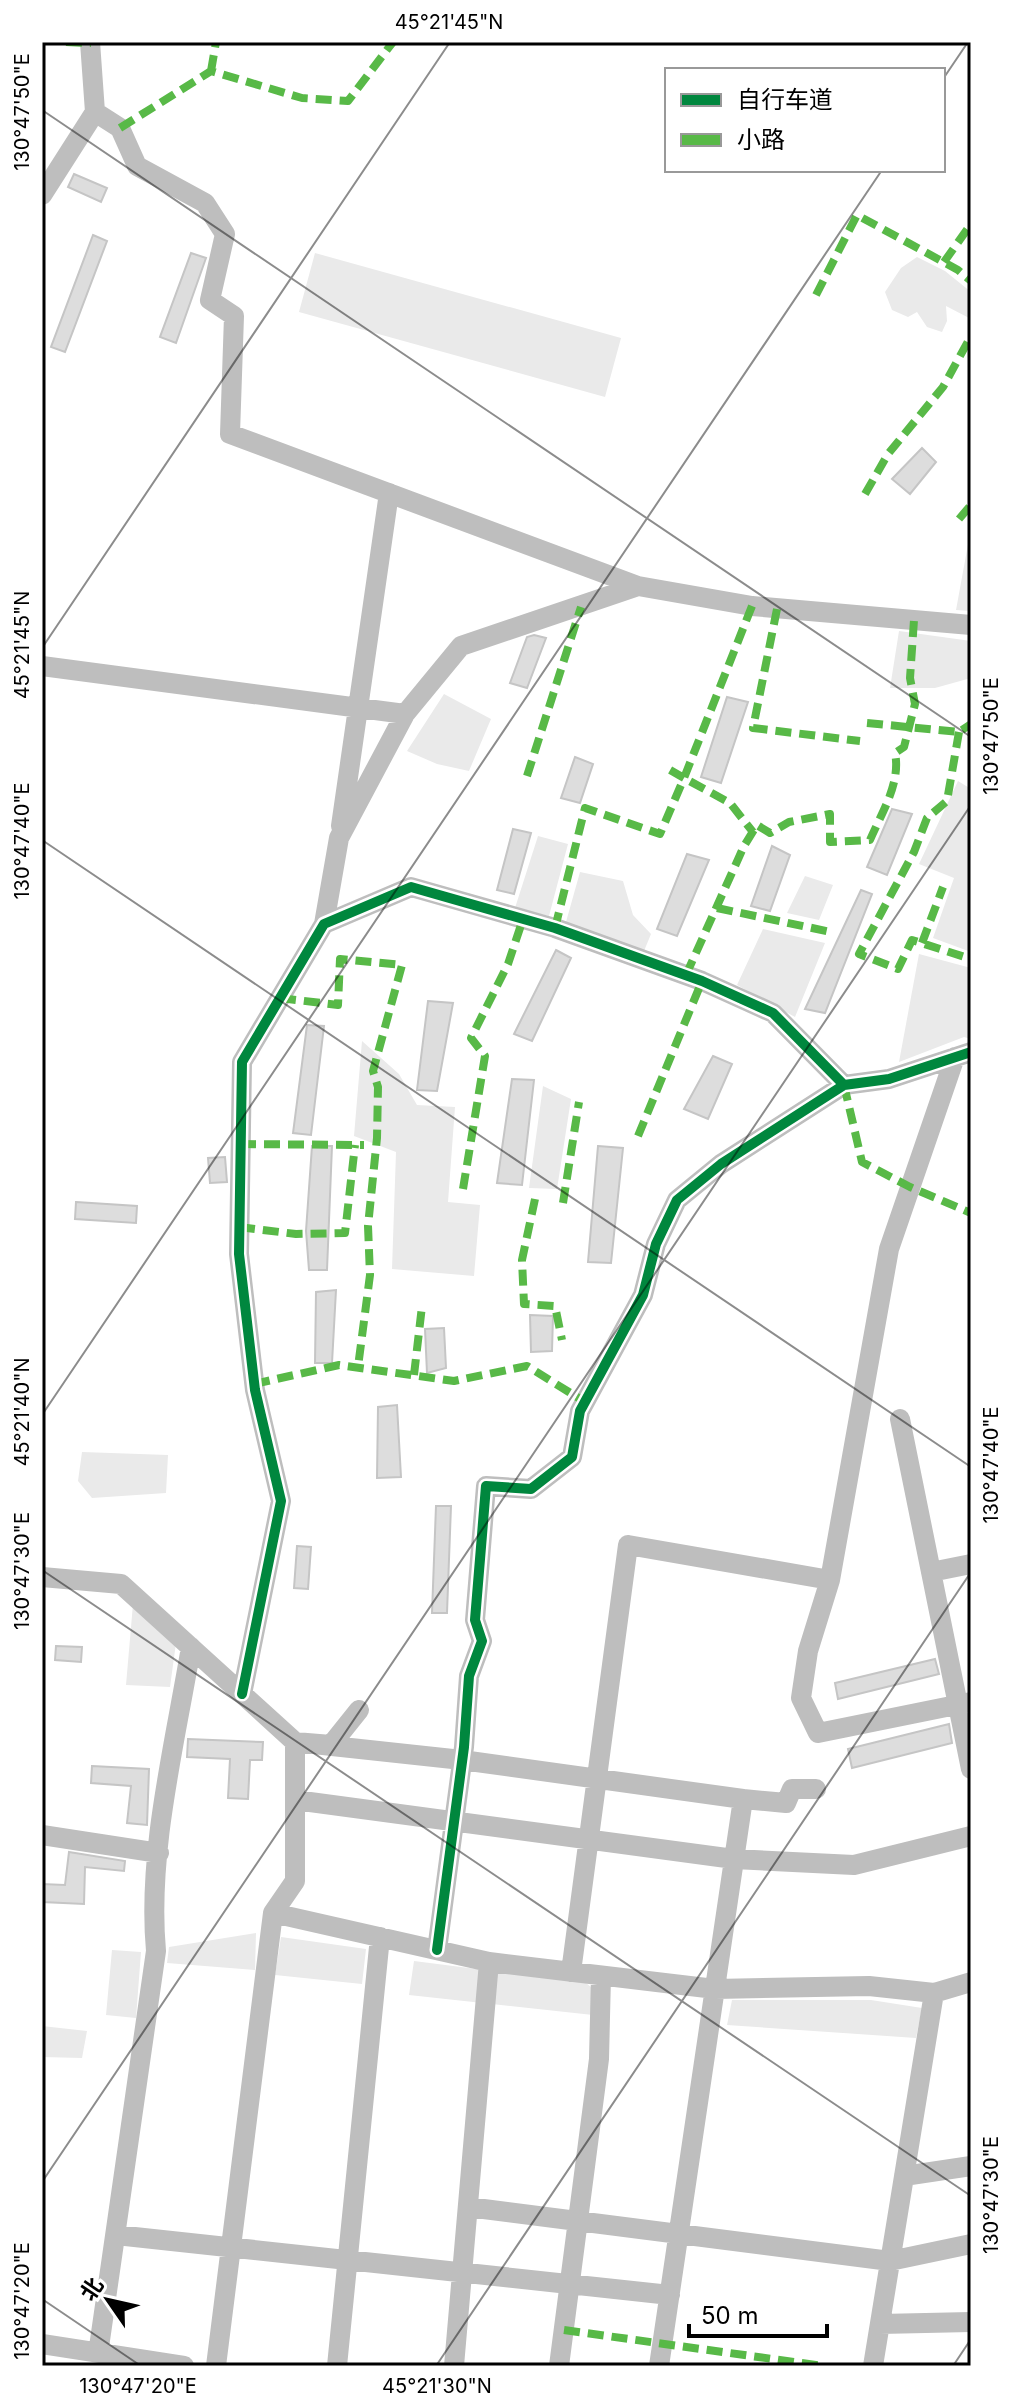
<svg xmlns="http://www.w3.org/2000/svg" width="1013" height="2408" viewBox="0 0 1013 2408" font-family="Inter,'Noto Sans SC',sans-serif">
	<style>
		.green { fill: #eaeaea }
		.building { fill: #ddd; stroke: #c5c5c5; stroke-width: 2 }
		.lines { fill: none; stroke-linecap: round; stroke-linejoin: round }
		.minor { stroke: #bebebe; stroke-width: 20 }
		.quiet { stroke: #58b947; stroke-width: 8; stroke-dasharray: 16 8; stroke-linecap: butt }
		.cycleway-casing { stroke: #fff; stroke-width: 15 }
		.cycleway { stroke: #00873e; stroke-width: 10 }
		.ticks { fill: none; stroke: #000; stroke-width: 2; stroke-opacity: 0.45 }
		.neatline { fill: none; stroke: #000; stroke-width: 3 }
		.ticks-label { font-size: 20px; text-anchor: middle; fill: #000 }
	</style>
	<rect width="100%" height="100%" fill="#fff"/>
	<!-- green -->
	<path class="green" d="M315,253L621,338L605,397L299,312Z
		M917,257L945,271L971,292V319L946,306L947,321L942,332L927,327L917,312L908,317L892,310L885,292L901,268Z
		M971,528V611L956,610Z
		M899,631L971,641V678L935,688H890Z
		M444,694L491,719L469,771L437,764L407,751Z
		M958,781L971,789V952L933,938L954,878L919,864Z
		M538,836L568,844L549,916L515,908Z
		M580,872L623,881L633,915L651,934L644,951L566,922Z
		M805,876L833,885L819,920L787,913Z
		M763,929L825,943L795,1017L737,985Z
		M919,954L971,968V1039L964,1037L899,1062Z
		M362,1041L399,1074L417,1105L455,1107L448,1202L480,1205L474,1276L392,1269L396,1152L354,1136Z
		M543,1086L571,1099L557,1189L529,1188Z
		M82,1452L168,1455L166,1493L92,1498L78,1481Z
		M133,1604L176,1643L170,1687L126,1685Z
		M256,1933L255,1970L167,1963L169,1947Z
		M281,1937L366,1949L362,1984L275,1975Z
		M112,1950L141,1952L136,2018L106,2015Z
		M414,1961L586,1983L596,1991L593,2015L409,1995Z
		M732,2000H871L922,2008L916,2038L727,2025Z
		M42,2026L87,2031L82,2058L42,2057Z"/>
	<!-- building -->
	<path class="building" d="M74,174L107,188L101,202L68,187Z
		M93,235L107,241L65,352L51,347Z
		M191,253L206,258L176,343L160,337Z
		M922,448L936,462L910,494L892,479Z
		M534,635L546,638L527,688L510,683L527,637Z
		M727,697L748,702L721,783L701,777Z
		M575,757L593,764L580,803L561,798Z
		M892,809L912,814L887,875L867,867Z
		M513,829L531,833L514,894L497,890Z
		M772,846L790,855L770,911L751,906Z
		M687,854L709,860L677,936L657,929Z
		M861,890L872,894L825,1013L805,1009Z
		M556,950L571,958L532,1041L514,1034Z
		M428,1001L453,1003L437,1091L417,1090Z
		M307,1025L324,1026L311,1135L293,1133Z
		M713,1056L732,1064L708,1119L684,1109Z
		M512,1079L534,1080L522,1185L497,1183Z
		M312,1146H332L327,1270H309L306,1231Z
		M598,1146L623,1148L611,1263L588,1262Z
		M225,1157L227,1182L210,1183L208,1158Z
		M76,1202L137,1206L136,1223L75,1219Z
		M336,1290L332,1363H315L316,1292Z
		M530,1315L553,1316L552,1351L531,1352Z
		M444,1328L446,1368L427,1373L425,1329Z
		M397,1405L401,1477L377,1478L378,1407Z
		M436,1506H451L447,1613H432Z
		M297,1546L311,1547L308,1589L294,1588Z
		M56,1646L82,1647L81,1662L55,1660Z
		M935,1659L939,1674L838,1699L835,1683Z
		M949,1724L952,1743L852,1768L848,1749Z
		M188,1739L263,1742L262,1760H250L248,1799L228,1798L230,1759L187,1757Z
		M92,1766L149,1769L147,1825L127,1823L131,1786L91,1783Z
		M69,1852L125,1861L124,1871L85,1867L84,1904L42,1902V1884L65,1885Z"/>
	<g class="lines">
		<!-- minor -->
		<path class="minor" d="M90,42L95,112L120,128L137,166L205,203L225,234L210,300L234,316L230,434L638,586
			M42,195L95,112
			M42,666L405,714
			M341,826L389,493
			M324,924L339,838L405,714L461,646L638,586L752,606L971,625
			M955,1057L889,1249L830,1580L808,1651L801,1698L818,1733L971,1702
			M900,1419L971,1769
			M931,1572L971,1564
			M42,1577L121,1584L295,1742L462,1760L743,1799L786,1803L792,1789H816
			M242,1694L281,1501L255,1390L239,1254L242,1062L324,924L411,887L555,928L702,981L773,1013L844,1085
			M295,1800L734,1859L854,1865L971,1836
			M42,1835L159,1853
			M273,1913L489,1962L715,1989L869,1986L934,1993L971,1982
			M437,1950L464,1747L469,1676L482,1641L475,1620L486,1486L531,1489L572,1457L580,1411L643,1295L656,1244L677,1200L721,1164L844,1085L889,1079L971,1052
			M571,1972L628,1545L830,1580
			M904,2176L971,2166
			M468,2207L890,2261L971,2244
			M116,2235L670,2295
			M880,2324L971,2322
			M42,2344L184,2366
			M98,2354L156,1951C147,1853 175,1744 191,1647
			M216,2366L273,1913L295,1881V1742L331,1745L359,1710
			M337,2366L380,1937
			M454,2366L489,1962
			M559,2366L599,2059L601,1976
			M659,2366L743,1799
			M873,2366L934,1993"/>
		<!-- quiet -->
		<path class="quiet" d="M66,42L91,43
			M211,71L216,42
			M120,128L211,71L302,98L348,101L393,42
			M944,262L971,224
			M816,295L857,215L958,270L971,281
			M865,494L888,454L943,387L971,336
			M959,519L971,505
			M752,606L684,778L730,803L753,832
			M777,609L753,728L860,741
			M867,723L959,732L971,724
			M959,732L947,801L927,818L914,852L859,954L898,969L912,940L971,959
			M527,776L581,607
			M717,908L831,932
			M555,928L585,808L660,834L684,778L670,770
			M922,943L943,887
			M686,975L744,846L757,825L770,833L789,822L830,814V842L870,840C882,812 901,783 895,753L904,747L915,704L910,678L914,620
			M280,998L338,1005L340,959L402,965L373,1071L378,1087L377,1138L368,1226L370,1275L358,1367
			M844,1085L862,1162L910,1187L971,1213
			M638,1136L702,981
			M240,1144L364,1145
			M463,1189L485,1056L471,1038L508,964L523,919
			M535,1199L522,1260L524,1304L555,1306L562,1340
			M563,1203L579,1102
			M239,1227L296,1234L345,1233L355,1145
			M414,1375L422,1306
			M254,1384L339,1365L454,1381L527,1366L585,1402
			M564,2330L823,2366"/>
		<!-- cycleway casing -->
		<g class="cycleway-casing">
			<path id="cycleway" d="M242,1694L281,1501L255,1390L239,1254L242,1062L324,924L411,887L555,928L702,981L773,1013L844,1085
				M437,1950L464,1747L469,1676L482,1641L475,1620L486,1486L531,1489L572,1457L580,1411L643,1295L656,1244L677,1200L721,1164L844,1085L889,1079L971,1052"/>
		</g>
		<!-- cycleway -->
		<use href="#cycleway" class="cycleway"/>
	</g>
	<!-- ticks -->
	<path class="ticks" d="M943,79L968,42M42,110L971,737M42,648L450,42M42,840L971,1467M42,1415L882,170M42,1570L971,2196M42,2182L971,805M42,2299L141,2366M436,2366L971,1572M953,2366L971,2339"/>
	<!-- border -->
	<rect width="1013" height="2408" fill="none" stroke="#ffffff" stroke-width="88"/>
	<!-- legend -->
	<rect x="665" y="68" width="280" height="104" fill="#ffffff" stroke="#999999" stroke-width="2"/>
	<rect x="681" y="94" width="40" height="12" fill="#00873e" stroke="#999999" stroke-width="2"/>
	<text x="737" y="108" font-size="24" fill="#000000">自行车道</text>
	<rect x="681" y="134" width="40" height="12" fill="#58b947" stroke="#999999" stroke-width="2"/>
	<text x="737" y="148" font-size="24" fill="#000000">小路</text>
	<!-- north arrow -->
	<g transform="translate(108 2300) rotate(304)" stroke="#ffffff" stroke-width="6" paint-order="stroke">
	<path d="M0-6L14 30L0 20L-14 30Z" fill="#000000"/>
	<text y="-12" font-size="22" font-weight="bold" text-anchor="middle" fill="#000000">北</text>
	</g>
	<!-- scale -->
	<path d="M689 2324v12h138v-12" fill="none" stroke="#000000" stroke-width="4"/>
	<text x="701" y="2324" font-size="24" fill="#000000" stroke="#ffffff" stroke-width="6" paint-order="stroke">50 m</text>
	<rect x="44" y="44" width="925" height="2320" class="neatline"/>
	<g class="ticks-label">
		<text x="449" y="29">45°21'45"N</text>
		<text transform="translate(22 112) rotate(-90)" y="7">130°47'50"E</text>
		<text transform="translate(22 645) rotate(-90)" y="7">45°21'45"N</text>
		<text transform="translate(991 736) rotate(-90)" y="7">130°47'50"E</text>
		<text transform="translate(22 841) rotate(-90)" y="7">130°47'40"E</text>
		<text transform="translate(22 1412) rotate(-90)" y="7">45°21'40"N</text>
		<text transform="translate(991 1465) rotate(-90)" y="7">130°47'40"E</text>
		<text transform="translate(22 1571) rotate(-90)" y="7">130°47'30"E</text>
		<text transform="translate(991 2195) rotate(-90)" y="7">130°47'30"E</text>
		<text transform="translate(22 2301) rotate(-90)" y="7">130°47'20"E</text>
		<text x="138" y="2393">130°47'20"E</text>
		<text x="437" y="2393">45°21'30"N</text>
	</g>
</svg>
